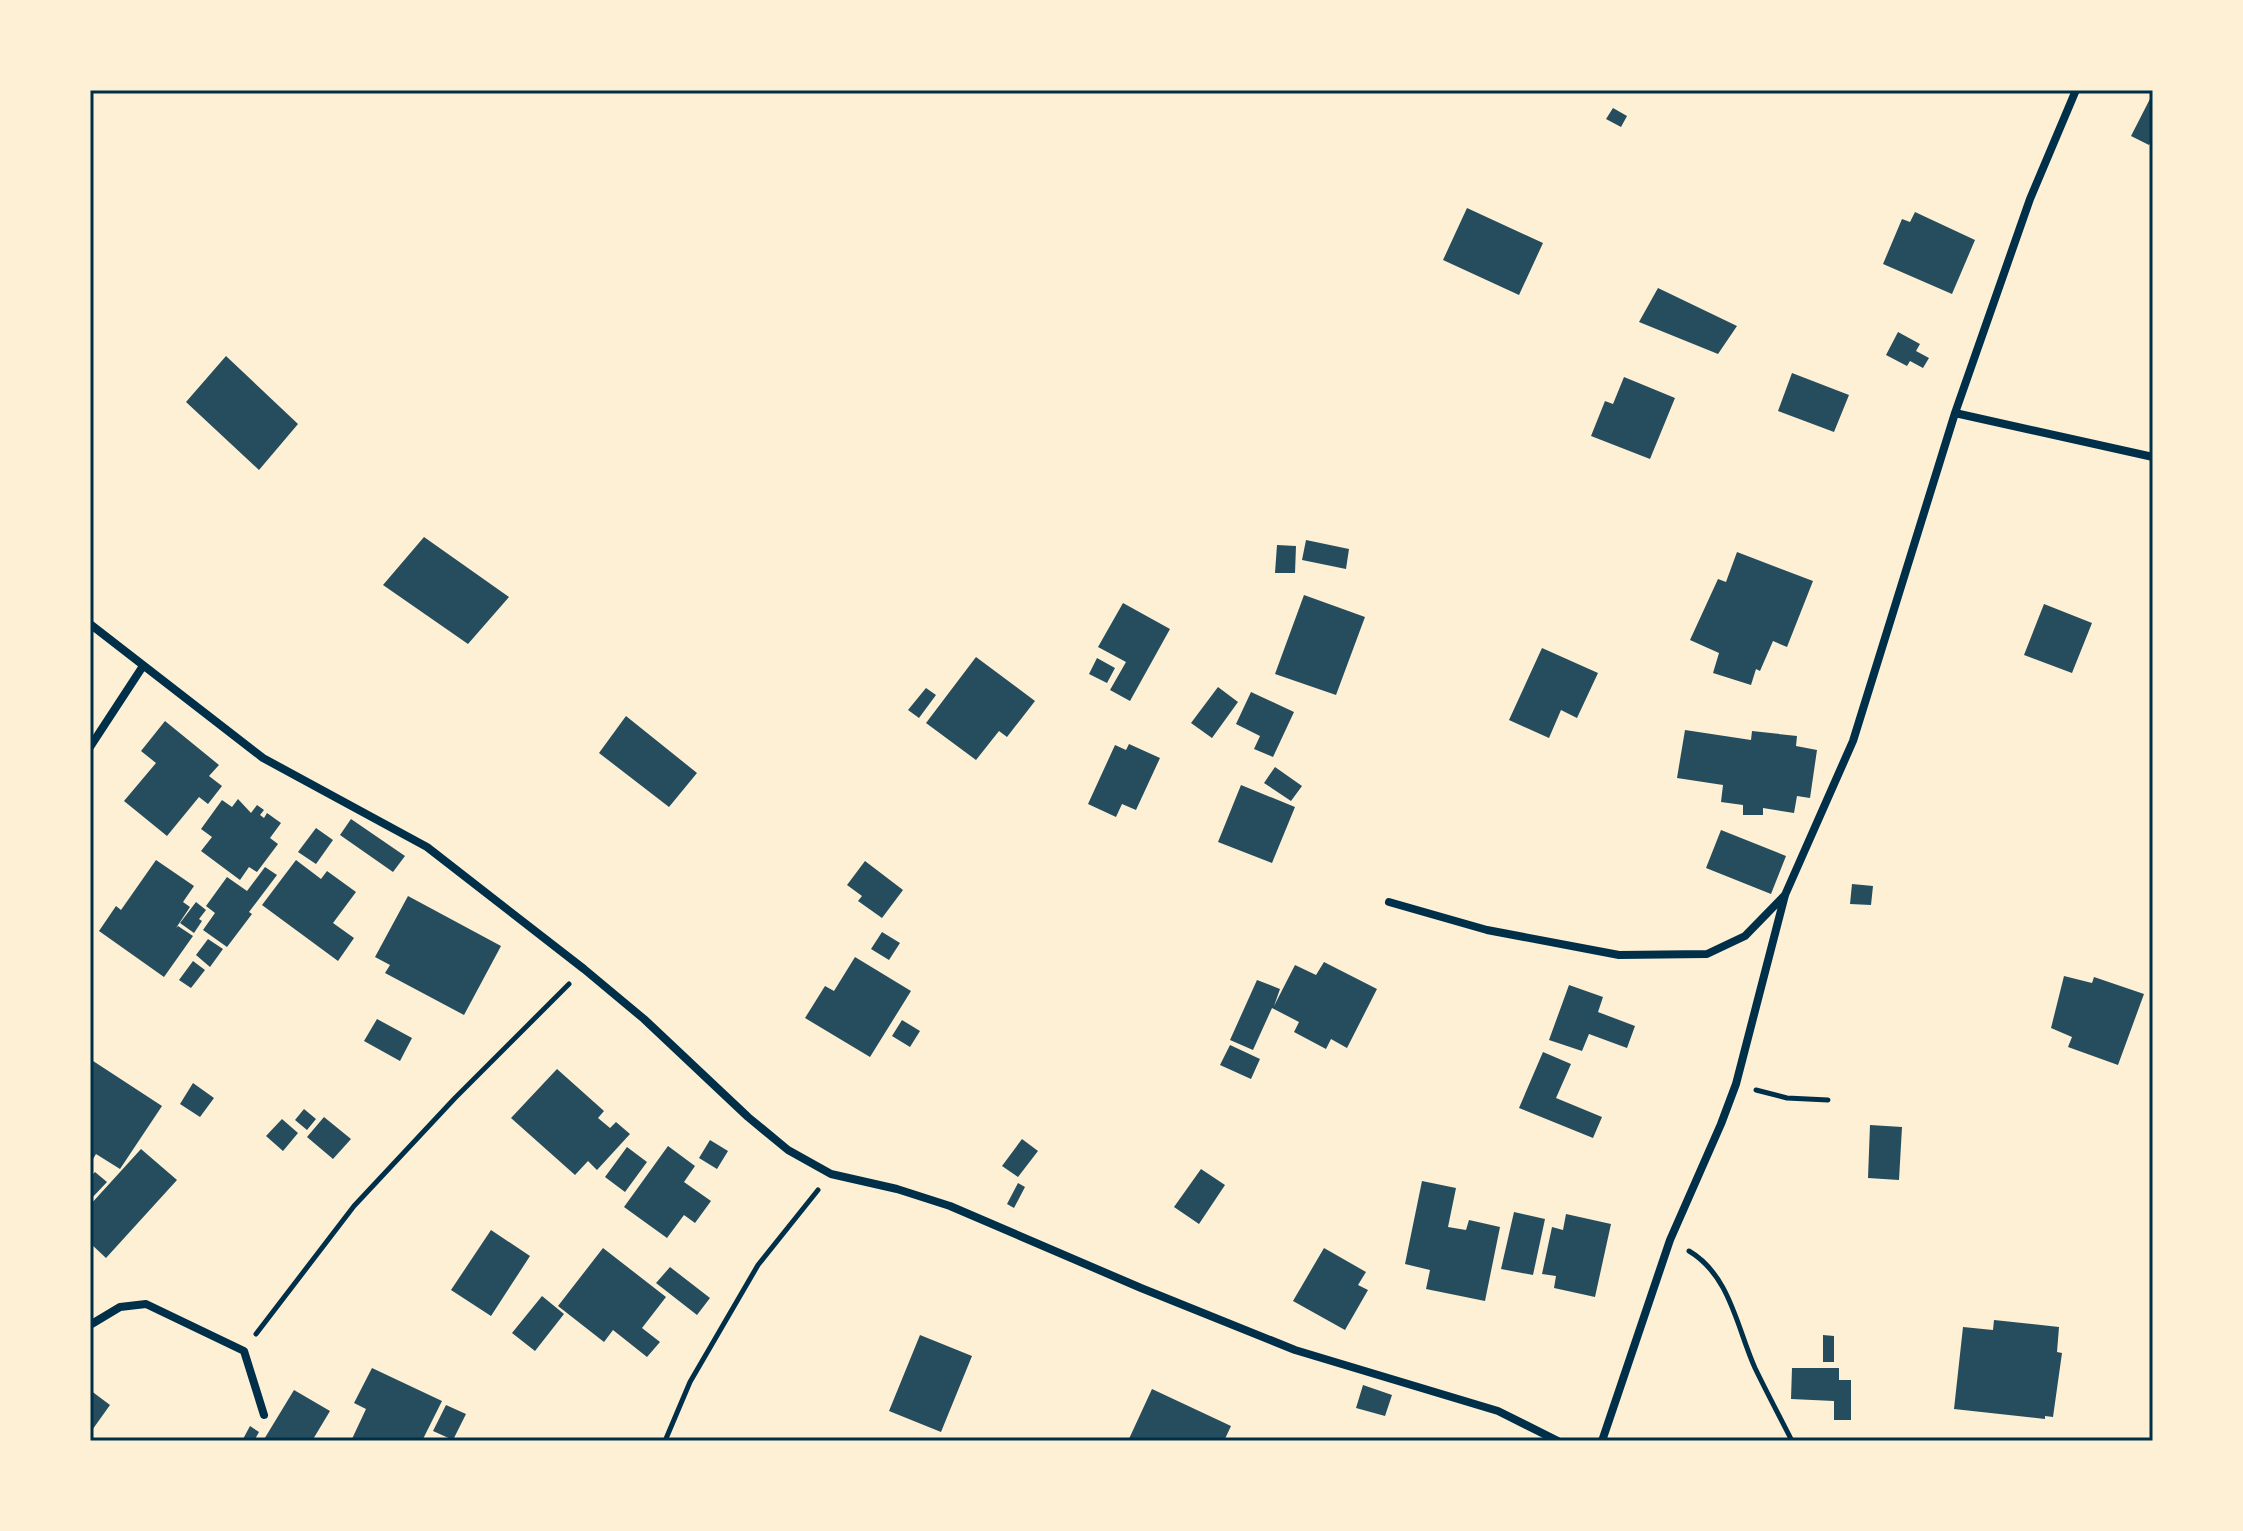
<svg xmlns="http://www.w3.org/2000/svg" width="2243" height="1531" viewBox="0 0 2243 1531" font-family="Inter,sans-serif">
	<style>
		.building { fill: #264d5e }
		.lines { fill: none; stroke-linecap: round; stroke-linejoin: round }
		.path { stroke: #003049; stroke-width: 5 }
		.minor { stroke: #003049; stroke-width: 8 }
		.neatline { fill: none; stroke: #003049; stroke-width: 3 }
	</style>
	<rect width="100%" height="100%" fill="#fdf0d5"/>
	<!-- building -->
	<path class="building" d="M2153,93V138L2149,145L2131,136Z
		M1613,108L1627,116L1621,127L1606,119Z
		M1467,208L1543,243L1519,295L1443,260Z
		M1915,212L1975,240L1952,294L1883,264L1902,219L1910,222Z
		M1658,288L1737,326L1718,354L1639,322Z
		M1898,332L1920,344L1916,351L1929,358L1923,368L1910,361L1907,366L1886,355Z
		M226,356L298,424L259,470L186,402Z
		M1792,373L1849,395L1834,432L1778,411Z
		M1624,377L1675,398L1650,459L1591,436L1605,401L1613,404Z
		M424,537L509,597L468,644L383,585Z
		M1306,540L1349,549L1346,569L1302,560Z
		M1277,545L1296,546L1295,573H1275Z
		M1737,552L1813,581L1787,647L1773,641L1760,671L1756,669L1751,685L1713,673L1719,653L1690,640L1718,579L1726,582Z
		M1304,595L1365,617L1336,695L1275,674Z
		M1123,603L1170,629L1130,701L1110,690L1126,662L1098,647Z
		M2044,604L2092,623L2072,673L2024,655Z
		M1542,648L1598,673L1577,718L1561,710L1549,738L1509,720Z
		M976,657L1035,701L1007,737L999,731L976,760L926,723Z
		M1097,658L1115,668L1107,683L1089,674Z
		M1218,687L1238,702L1212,738L1191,723Z
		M926,688L936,695L919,718L908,710Z
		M1251,692L1294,712L1273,757L1254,749L1260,736L1236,724Z
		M626,716L697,773L669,807L599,753Z
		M165,721L219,765L209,776L222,786L208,804L199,797L167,836L124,801L156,763L141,751Z
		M1685,730L1751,740L1752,731L1797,736L1796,746L1817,750L1810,798L1797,796L1794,813L1763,808V815H1743V805L1721,802L1723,785L1677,778Z
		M1129,744L1160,758L1136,810L1122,804L1116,817L1088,804L1115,745L1126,750Z
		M1275,767L1302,786L1291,801L1264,783Z
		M1241,785L1295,807L1272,863L1218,842Z
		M238,799L251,813L257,805L264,810L260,815L264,818L267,813L281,823L270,838L278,844L257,872L249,867L240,880L201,851L212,837L201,829L222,800L232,807Z
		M351,819L405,856L393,872L340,835Z
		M316,828L333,840L316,864L298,852Z
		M1721,830L1786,856L1771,894L1706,868Z
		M156,860L194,886L183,902L190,907L176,928L178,926L193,936L164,977L99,931L116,906L121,910Z
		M296,860L321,879L327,871L356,892L333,923L354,938L338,961L262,905Z
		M865,861L903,890L882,918L858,901L862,896L847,885Z
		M265,867L277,875L249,912L252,914L227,947L203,930L215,913L206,906L227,877L247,891Z
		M1852,884L1873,886L1871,905L1850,904Z
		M408,896L501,946L464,1015L385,973L390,965L375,957Z
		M196,902L206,910L199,919L202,921L194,933L180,923Z
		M882,932L900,943L889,960L871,949Z
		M208,939L223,949L210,967L196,955Z
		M855,957L911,991L870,1057L805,1018L825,986L834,991Z
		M193,961L205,970L191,988L179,980Z
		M1324,962L1377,989L1347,1048L1331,1039L1326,1049L1294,1032L1299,1022L1272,1008L1253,1050L1230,1040L1257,980L1280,989L1274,1006L1295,965L1316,975Z
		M2064,976L2092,983L2094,977L2144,994L2118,1065L2068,1047L2072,1037L2051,1028Z
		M1569,985L1603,997L1598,1012L1635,1026L1627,1048L1589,1034L1582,1051L1549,1040Z
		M377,1019L412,1038L400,1061L364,1041Z
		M902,1020L920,1031L910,1047L892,1036Z
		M1230,1045L1260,1059L1251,1079L1220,1065Z
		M1543,1052L1571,1064L1556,1098L1602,1117L1593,1138L1519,1108Z
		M90,1059L162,1106L120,1169L96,1154L90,1164Z
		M557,1069L604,1111L598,1118L610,1128L616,1122L630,1134L597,1170L588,1161L575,1175L511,1118Z
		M193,1083L214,1098L200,1117L180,1104Z
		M304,1109L316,1119L307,1130L295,1120Z
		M324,1117L351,1139L333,1159L307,1137Z
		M282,1119L298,1133L283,1151L266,1136Z
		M1870,1125L1902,1127L1899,1180L1868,1178Z
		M1022,1139L1038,1151L1018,1177L1002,1166Z
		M710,1140L728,1151L717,1169L699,1158Z
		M668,1146L695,1166L684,1182L711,1201L695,1223L684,1215L667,1238L624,1207Z
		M627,1147L647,1162L625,1192L605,1177Z
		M141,1149L177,1180L106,1258L90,1243V1205Z
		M1201,1169L1225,1185L1199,1224L1174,1207Z
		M95,1172L107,1182L90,1200V1177Z
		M1422,1181L1456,1188L1448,1227L1466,1230L1469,1220L1500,1227L1485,1301L1426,1289L1430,1270L1405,1264Z
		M1018,1183L1025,1187L1014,1208L1007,1204Z
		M1514,1212L1545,1219L1533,1275L1501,1269Z
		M1566,1214L1611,1224L1595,1297L1554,1288L1556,1276L1542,1274L1552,1227L1563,1230Z
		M491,1230L530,1256L491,1316L451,1290Z
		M603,1248L666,1297L642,1328L660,1342L647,1357L613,1330L604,1342L558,1306Z
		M1324,1248L1366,1272L1358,1285L1368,1290L1345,1330L1293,1301Z
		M670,1267L710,1298L697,1315L656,1283Z
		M542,1296L564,1314L535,1351L512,1333Z
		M1994,1320L2059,1327L2057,1352L2062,1353L2053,1417L2045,1416V1419L1954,1409L1963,1327L1993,1330Z
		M920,1335L972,1356L941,1432L889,1411Z
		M1823,1335L1834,1336V1362H1823Z
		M372,1368L442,1401L422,1441H351L366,1409L354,1403Z
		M1792,1368H1839V1380H1851V1420H1834V1401L1791,1399Z
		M1363,1385L1392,1395L1385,1416L1356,1408Z
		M1152,1389L1231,1426L1224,1441H1128Z
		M90,1390L110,1405L90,1433Z
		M294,1390L330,1411L312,1441H263Z
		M446,1405L466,1414L453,1440L433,1431Z
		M250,1426L259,1432L254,1441H242Z"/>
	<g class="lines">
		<!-- path -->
		<path class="path" d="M1756,1090L1787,1098L1828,1100
			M1689,1251C1730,1275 1737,1328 1755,1368C1767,1393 1780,1417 1792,1441
			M256,1334L354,1206L455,1098L569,984
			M665,1441L690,1382L758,1265L818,1190"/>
		<!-- minor -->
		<path class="minor" d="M1955,413L2153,457
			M90,624L263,758L427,847L584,969L644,1019L748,1117L788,1150L831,1174L897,1189L950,1206L1141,1288L1295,1350L1498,1411L1558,1441
			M90,747L143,666
			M1389,902L1487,930L1619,955L1707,954L1745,936L1785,895
			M90,1325L120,1307L146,1304L244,1351L264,1415
			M1602,1441L1670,1240L1721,1124L1736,1084L1785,895L1853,741L1955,413L2030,199L2076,90"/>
	</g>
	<!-- border -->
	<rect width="2243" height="1531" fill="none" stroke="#fdf0d5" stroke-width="184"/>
	<rect x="92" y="92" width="2059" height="1347" class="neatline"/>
</svg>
